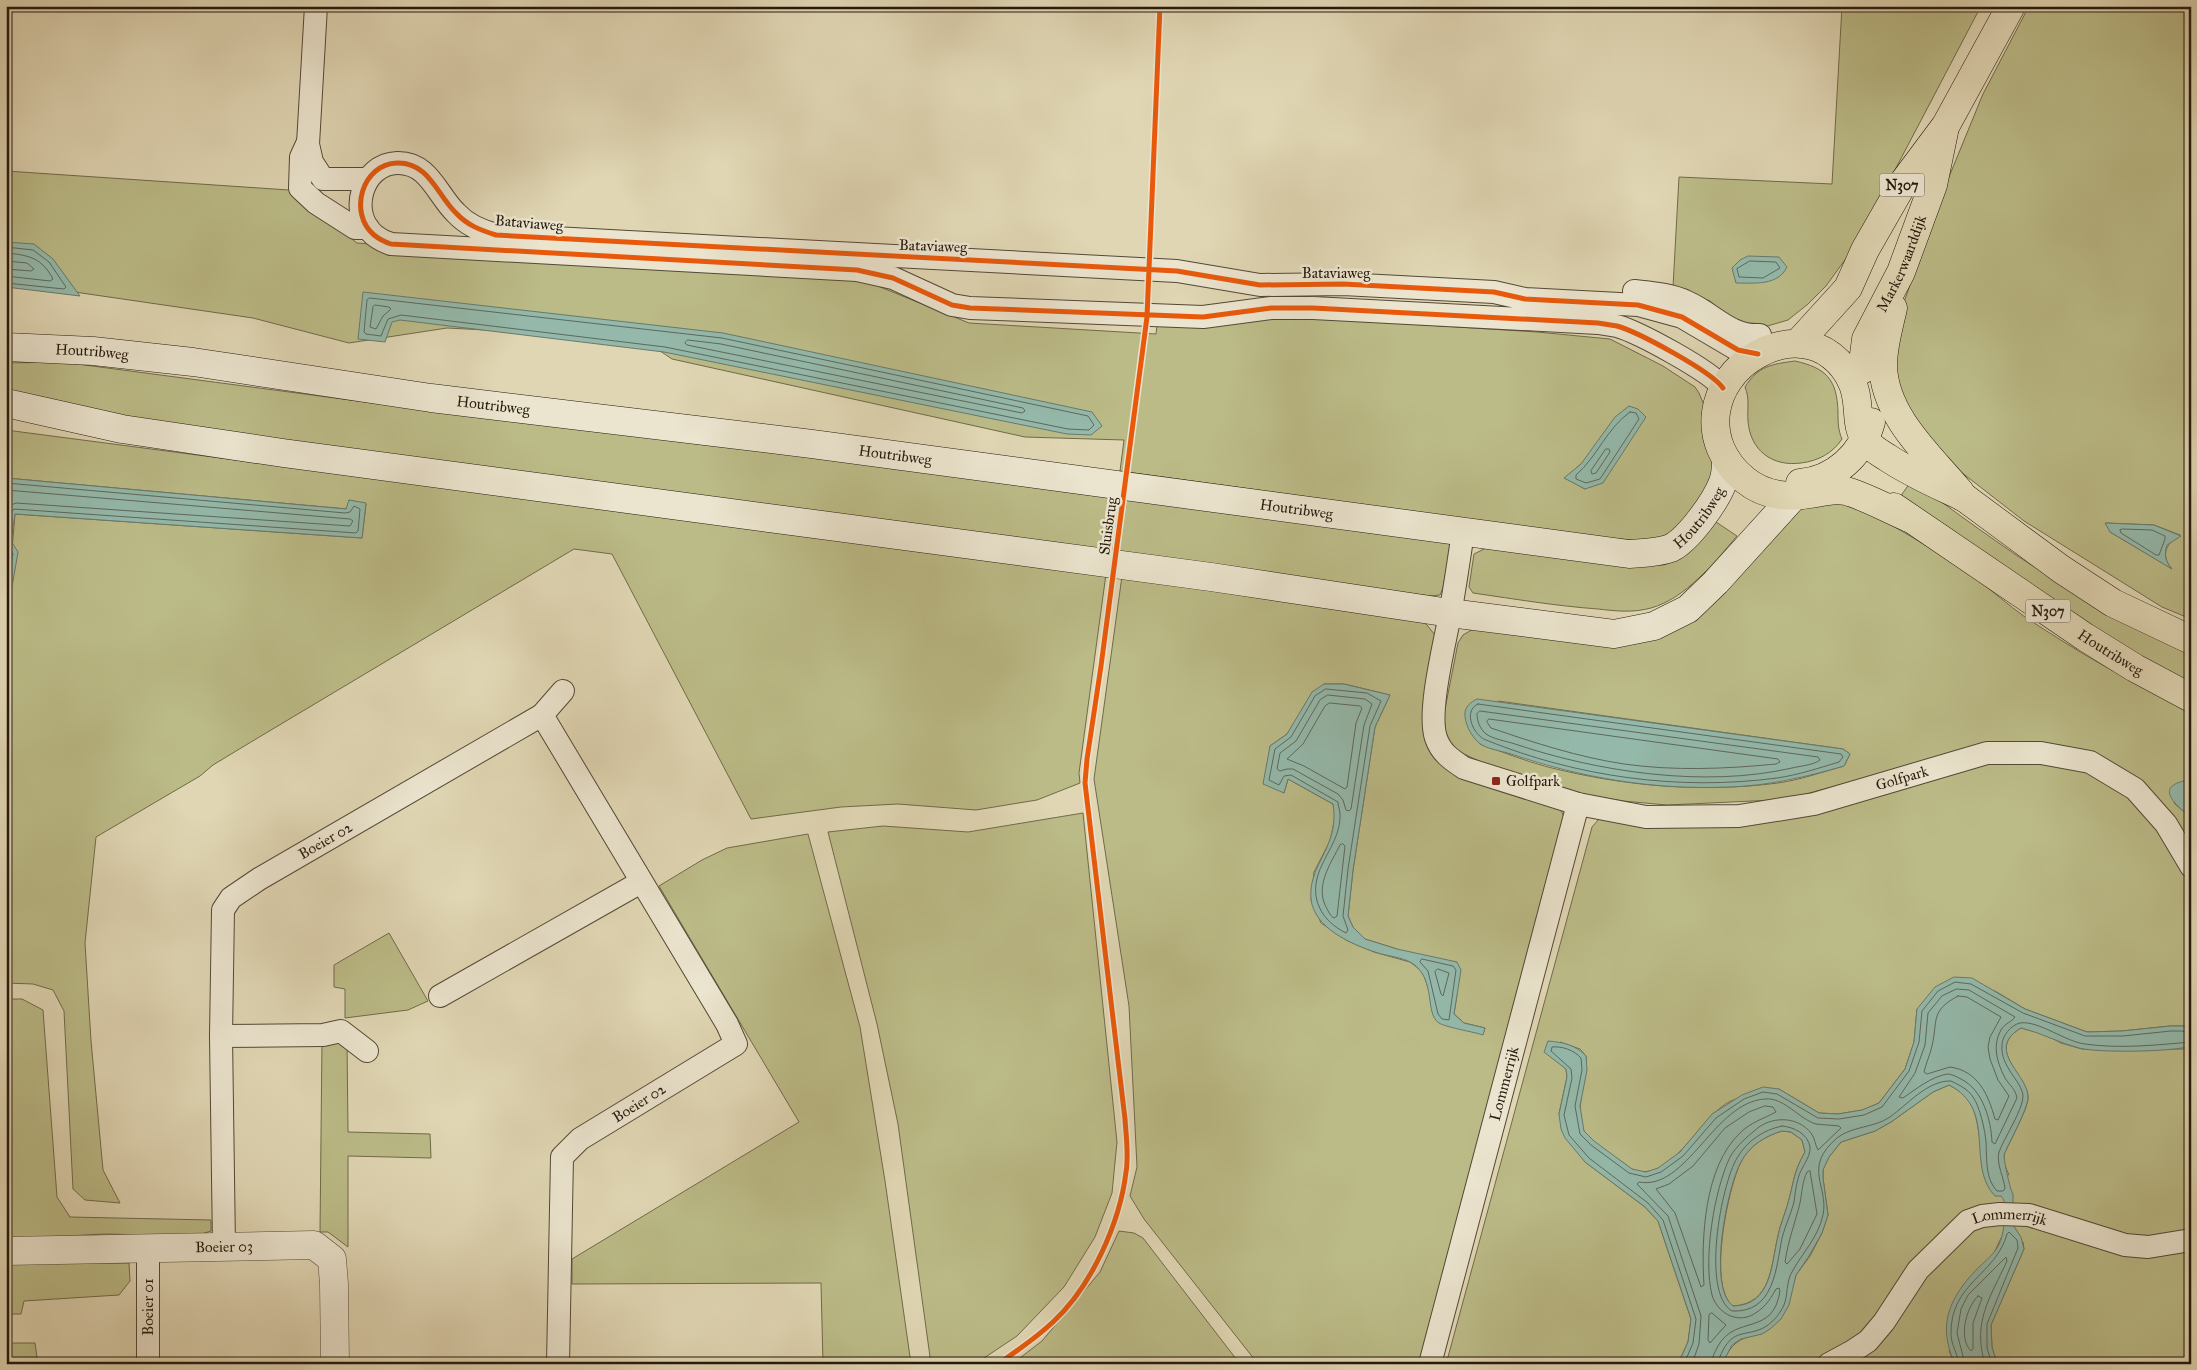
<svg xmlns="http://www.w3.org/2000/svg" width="2197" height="1370" viewBox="0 0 2197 1370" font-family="'IM FELL Great Primer',serif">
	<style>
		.green { fill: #bbbb87; stroke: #706a4a; fill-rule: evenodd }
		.water { fill: #94b9ab; stroke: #68796c; fill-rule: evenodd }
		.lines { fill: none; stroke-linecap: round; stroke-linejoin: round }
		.shore { stroke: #5d685c; stroke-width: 1 }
		.minor-casing { stroke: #544836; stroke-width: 24 }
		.tertiary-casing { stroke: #544836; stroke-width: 29 }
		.secondary-casing { stroke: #26180d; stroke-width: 29 }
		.primary-casing { stroke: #26180d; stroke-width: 29 }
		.minor { stroke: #ebe4ce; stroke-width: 22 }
		.tertiary { stroke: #ebe4ce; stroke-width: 28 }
		.secondary { stroke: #ebe4ce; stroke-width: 28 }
		.primary { stroke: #e0d6b3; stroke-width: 28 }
		.cycleway-casing { stroke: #ebe4ce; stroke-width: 8 }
		.cycleway { stroke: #e8590c; stroke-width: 5 }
		.poi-dot { fill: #8f2418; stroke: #ebe4ce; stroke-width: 2 }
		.labels { text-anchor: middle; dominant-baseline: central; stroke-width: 5; stroke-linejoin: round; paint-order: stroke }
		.shield { fill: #ebe4ce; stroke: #615547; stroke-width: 1 }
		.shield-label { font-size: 14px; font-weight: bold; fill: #26180d }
		.street-label { font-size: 15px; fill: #26180d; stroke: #ebe4ce }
		.poi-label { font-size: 15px; fill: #26180d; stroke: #ebe4ce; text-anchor: start }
	</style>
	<rect width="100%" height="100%" fill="#e0d6b3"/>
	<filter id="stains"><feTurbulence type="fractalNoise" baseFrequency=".004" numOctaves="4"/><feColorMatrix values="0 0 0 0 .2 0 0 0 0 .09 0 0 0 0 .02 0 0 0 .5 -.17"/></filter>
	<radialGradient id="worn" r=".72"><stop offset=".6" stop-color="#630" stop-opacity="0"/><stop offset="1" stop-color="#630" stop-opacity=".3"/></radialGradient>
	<!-- green -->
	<path class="green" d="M1842,6H1981L1855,246L1826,286L1808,304L1788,320L1764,327H1742L1710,301L1673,287L1679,177L1832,184Z
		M2029,6H2191V619L2162,607L2024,521L1952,465L1918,433L1895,392L1897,322L1942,194L1983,94ZM2106,523L2154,525L2180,535C2167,543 2160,554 2171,568L2110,532Z
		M6,171L289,190L357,243L863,280L969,323L1156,334L1157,325L1298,317L1537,332L1610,339L1663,366L1695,387L1699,393L1706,410L1713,450L1712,477L1699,507L1668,537L1651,541L1604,538L1120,471L1124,440L1025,437L672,359L641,338L447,328L349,343L253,318L6,282ZM1581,464L1585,489L1565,478Z
		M1795,361C1826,368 1837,379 1838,412C1838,422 1838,430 1842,439C1833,453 1818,461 1801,463C1772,467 1750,450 1748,421C1747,409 1750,399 1745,387C1758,366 1772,364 1795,361Z
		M62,362L456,414L906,467L1451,542L1443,588L1440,595L1430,596L455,466L6,399V363Z
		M6,430L1106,574L1079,773L1080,783L1037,800L976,810L898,804L841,807L751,819L612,554L574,549L251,742L213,765L200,776L96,837L85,943L91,1041L103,1170L120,1203L85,1200L73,1189L64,1011L53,990L33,984L6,983V622L15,514L362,538L366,504L349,500L347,509L6,478Z
		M1912,480C2000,546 2091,610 2191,655V684L2113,643L1900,497Z
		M1846,501C1892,524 1936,550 1977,580C1993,591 2008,605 2025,617C2078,652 2132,684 2191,710V783L2184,781L2174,803L2191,818V844L2125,773L1952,754L1795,797L1774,800L1667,805L1623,801L1576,793L1492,767L1464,754L1451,746L1445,730L1444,714L1458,643L1463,635L1480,625L1649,636L1802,503ZM1498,701L1843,749L1850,754L1844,766C1822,772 1800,780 1778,783C1701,793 1623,786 1548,767C1525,761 1503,752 1480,744Z
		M1710,518L1737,536C1714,563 1686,598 1651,608C1633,613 1615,611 1598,609C1556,606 1515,599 1473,593L1469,587L1474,554L1486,548L1617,564L1664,565L1689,552Z
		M1122,576L1414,616L1426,624L1435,635L1427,737L1560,809C1566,818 1565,826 1564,836L1419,1364H1258L1144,1219L1130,1196L1137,1167L1129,1006L1094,779ZM1324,684H1344L1390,695L1375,727L1353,870L1348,916L1353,927L1365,939L1397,949L1457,994L1454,1014L1464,1023L1485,1028L1483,1034L1462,1029L1429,991L1423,972L1410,962L1374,952L1348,941L1321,923L1311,900L1314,872L1330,841L1336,814L1333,804L1288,779L1284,793L1270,746L1287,734Z
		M2002,758L2075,765L2137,803L2178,854L2191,880V1030L2184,1026H2170L2122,1031L2087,1032L2025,1009L1995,991L1917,1009L1914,1042L1905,1069L1879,1103L1863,1110L1838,1114L1819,1113L1779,1089C1764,1093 1745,1095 1731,1101C1700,1115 1671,1186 1632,1169C1627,1166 1621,1161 1616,1158C1607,1151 1590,1142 1584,1131C1574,1112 1587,1077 1586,1056L1580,1049L1560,1042L1558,1062L1566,1069L1567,1077L1559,1114L1585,1162L1645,1207L1658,1221L1691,1319L1688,1342L1678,1364H1441L1440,1362L1448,1357L1592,827L1599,819L1682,827Z
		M1083,813L1117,1142L1112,1193L1095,1237L1064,1287L1017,1336L981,1360L964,1364H931L898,1124L877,1024L828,832L883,826L968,832Z
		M808,834L860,1027L885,1181L911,1364H823L821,1283L572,1284V1259L799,1122L659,886L702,860L727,848Z
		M389,933L428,1001L408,1010L345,1018V989L334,987V965Z
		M6,999H22L43,1010L57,1197L70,1217L211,1220V1231L195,1236L105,1234L6,1239Z
		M2021,1028L2042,1033L2061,1043L2082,1049H2183L2191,1046V1232L2153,1239L1984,1208L1884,1307L1859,1336L1832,1352L1804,1364H1722C1729,1349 1734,1341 1750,1336L1792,1288L1796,1275L1810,1256L1822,1233L1828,1215L1823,1178V1169L1829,1157L1841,1142L1875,1131L1891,1122L1933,1092L1949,1085C1956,1089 1963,1092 1968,1099C1979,1113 1981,1150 1982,1168L2009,1175L2004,1164V1155C2009,1142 2028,1109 2028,1098C2028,1075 1984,1050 2021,1028Z
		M322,1040L347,1041L348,1132L430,1134L431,1158L348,1156V1247L328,1232H320Z
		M1782,1131L1791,1132L1802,1140L1805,1152C1793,1173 1794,1182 1788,1203C1785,1214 1780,1225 1778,1236C1771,1265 1772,1304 1733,1306C1707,1288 1728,1187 1741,1162C1749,1146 1765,1136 1782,1131Z
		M2008,1220L2191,1246V1364H1997L1992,1347L1991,1325L2024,1249L2023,1242L2001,1238L1949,1351L1955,1364H1842L1932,1266L1973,1229Z
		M1119,1231L1134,1233L1143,1238L1240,1364H1012L1042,1341L1100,1272Z
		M6,1263H129L130,1281L119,1295L24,1301L21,1314H6Z
		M6,1343H35L38,1364H6Z"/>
	<!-- water -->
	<path class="water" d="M6,242L34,244L53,259L80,296L6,287Z
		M1748,256L1779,257L1787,267C1778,286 1754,283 1736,283L1732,268L1740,260Z
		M363,292L723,333L1092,412L1102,426L1091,435L1067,434L664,352L400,320L392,322L385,342L358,339Z
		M1629,406L1638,409L1646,417L1603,483L1585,489L1564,478L1581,464L1615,417Z
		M6,478L346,509L349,500L366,503L362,538L15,514L11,541L18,552L6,622Z
		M2105,523L2154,525L2181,536L2167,545C2164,555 2165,561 2172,569L2110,532Z
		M1324,684H1344L1390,695L1375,727L1353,870L1348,916L1353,927L1365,939L1397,949L1457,962L1461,970L1454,1014L1464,1023L1485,1028L1483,1035C1474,1032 1445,1027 1439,1023C1424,1013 1437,980 1412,963C1402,957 1386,956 1375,952C1351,944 1314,928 1311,899C1309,876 1322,861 1329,842C1334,829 1335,817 1333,804L1288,779L1284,793L1263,784L1270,746L1287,734L1312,692Z
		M1477,699L1843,749L1850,754L1844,766C1806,777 1768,786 1728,787C1653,790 1582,778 1511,754C1502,751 1486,749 1479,743C1471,736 1464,723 1465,712C1466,706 1471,702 1477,699Z
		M2184,781L2191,783V818C2179,807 2153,788 2184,781Z
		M1954,977L1972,978L2025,1009L2087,1032L2122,1031L2170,1026H2184L2191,1030V1046C2174,1052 2097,1053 2079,1048C2059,1043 2042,1033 2021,1028C1984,1050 2028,1074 2028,1097C2028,1109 2009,1142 2004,1155C2004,1161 2010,1190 2013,1194V1225L2021,1237L2024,1249L1991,1325L1992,1347L1997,1364H1955C1937,1325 1949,1299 1976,1270C1983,1263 1992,1256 1997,1248C2003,1239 2004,1225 2005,1214C2005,1207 2006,1202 2001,1196H1995C1965,1164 1998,1110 1949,1085L1933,1092L1891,1122L1875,1131L1841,1142L1829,1157L1823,1170V1178L1828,1215L1822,1233L1809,1256L1796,1275L1789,1305L1781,1319L1770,1329L1762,1334L1741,1339L1732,1345L1722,1364H1678L1688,1342L1691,1319L1658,1221L1645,1207L1585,1162L1565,1138L1561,1129L1559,1114L1567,1077L1566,1069L1544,1052L1548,1041C1562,1042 1576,1045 1586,1056L1587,1070L1580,1106L1584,1131L1594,1141L1632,1169L1646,1172L1658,1168L1680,1152L1712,1114L1742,1095L1763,1087L1779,1089L1819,1113L1838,1114L1862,1110L1879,1103L1905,1069L1914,1042L1917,1009L1935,987ZM1782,1131L1791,1132L1802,1140L1805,1152C1793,1173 1794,1182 1788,1203C1785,1214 1780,1225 1778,1236C1771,1265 1772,1305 1733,1306C1707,1288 1727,1187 1741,1162C1749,1146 1765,1136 1782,1131Z"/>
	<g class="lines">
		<!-- shore -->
		<path class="shore" d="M6,247L33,250L49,262L66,287L64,289L6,283
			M6,253C29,255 42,258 53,279L50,281L6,276
			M6,261L27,263L34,269L31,271L6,269
			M1750,261L1776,262L1780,268L1763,278L1739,277L1737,269Z
			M370,298L722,338L1088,416L1094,425L1089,430L1068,429L665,347L401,315L388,319L381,336L366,334L364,332L367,300Z
			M375,305L389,307L391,309L383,316L376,329L370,327L373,307Z
			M688,340L721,344L1023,408L1025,411L1022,413L687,345L685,343Z
			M1630,412L1636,413L1639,419L1600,479L1586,483L1576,479V475C1597,457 1607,428 1630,412Z
			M1606,449H1609L1610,452L1596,473L1592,474L1591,471Z
			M6,483L345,513L350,512L354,506L360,509L358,531L356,533L14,509L10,514L7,540L13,554L6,587
			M6,490L350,519L353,521L350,526L16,503L6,507
			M2123,529L2152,530L2165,536V539L2159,555H2156L2121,533L2120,530Z
			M1326,689L1367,693L1381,701L1370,726L1348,869L1343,916L1348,930L1346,933C1322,921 1309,899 1319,872C1326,853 1341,836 1340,814C1340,810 1338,806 1338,802L1291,775L1284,776L1279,785L1269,780L1275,749L1291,737L1315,696Z
			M1328,695L1365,699L1372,704L1364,725L1351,809L1349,811L1346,810L1343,800L1338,794L1293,769H1287L1280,771L1277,769L1280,753L1296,741L1320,700Z
			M1330,703L1360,706L1362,708L1356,723L1347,787L1345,789L1304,766L1287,759L1303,744L1325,706Z
			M1478,704L1841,754L1843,757L1839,762C1819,768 1798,775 1777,778C1679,791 1577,777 1486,740C1474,736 1462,711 1478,704Z
			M1480,711L1818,757L1820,760C1814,765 1800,766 1792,768C1705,788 1598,772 1515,744C1506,741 1493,739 1486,734C1480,729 1477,721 1477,714Z
			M1489,719L1778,759L1780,762L1776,764C1725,769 1674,771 1624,764C1578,757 1535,743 1491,728L1487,722Z
			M1343,844L1345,846L1337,916L1334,918C1329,915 1328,910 1325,905C1316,884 1331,863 1340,845Z
			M1422,959L1453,966L1456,970L1449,1020L1442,1019L1438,1014L1428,971L1420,962Z
			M1438,969L1449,973L1443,996L1441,994L1435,972Z
			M1957,989L1969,990L2015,1017C2012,1022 2005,1023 2001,1030C1992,1046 1997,1062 2005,1078C2010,1086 2015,1088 2017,1098L1995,1144L1992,1142C1991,1120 1983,1090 1961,1079C1957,1077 1952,1074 1947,1074C1931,1077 1916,1089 1903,1098L1899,1097L1915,1073L1925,1045L1928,1013L1942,996Z
			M1958,996L1967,997L2001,1017L1990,1037L1988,1047L1990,1059L1998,1080L2009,1096L1998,1120L1995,1119C1988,1094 1978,1071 1950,1067L1927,1074L1924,1072C1926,1063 1930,1055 1932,1046C1938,1020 1930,1011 1958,996Z
			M1765,1106L1773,1107L1776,1112C1763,1119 1751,1122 1740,1133C1704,1167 1701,1239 1704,1285L1701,1287L1675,1213L1656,1189L1669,1184L1693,1166L1725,1128L1749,1112Z
			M1782,1126C1794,1127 1808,1134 1810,1147C1811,1158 1800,1168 1798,1179C1796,1186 1795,1194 1794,1202C1791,1214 1785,1226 1782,1238C1776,1269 1774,1313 1732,1311C1701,1293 1721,1185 1737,1158C1747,1141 1763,1130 1782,1126Z
			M1810,1171L1817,1214L1800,1249L1787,1264L1785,1262C1788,1241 1795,1223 1800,1203C1802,1193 1802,1182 1807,1172Z
			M1978,1296L1982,1298L1973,1323V1349L1971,1351C1958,1338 1966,1308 1978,1296Z
			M1712,1313L1726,1325L1710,1343L1708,1340L1709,1315Z
			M1684,1364L1693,1343L1696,1319L1663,1220L1648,1203L1589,1158L1569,1135L1564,1115L1572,1078L1571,1069L1551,1051L1552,1047C1562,1046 1574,1050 1581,1058L1582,1070L1575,1106L1580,1134L1591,1145L1629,1173L1646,1177L1661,1172L1683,1156L1716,1118L1744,1099L1763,1092L1777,1094L1818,1118L1839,1119L1864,1115L1882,1107L1909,1071L1919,1042L1922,1011L1938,991L1955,982L1971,984L2023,1013L2085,1036H2123L2171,1031H2182L2191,1034
			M1692,1364L1699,1344L1701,1316L1668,1216L1637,1184L1639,1182C1687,1191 1714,1102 1765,1099C1784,1097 1799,1119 1816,1124C1823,1125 1831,1125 1839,1126L1841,1128L1818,1150C1815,1145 1815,1138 1811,1133C1798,1117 1775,1116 1759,1127C1748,1136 1737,1145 1730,1157C1714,1191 1703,1259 1712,1295C1718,1315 1740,1325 1757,1312C1766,1306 1771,1298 1776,1289L1779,1288L1780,1291C1773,1337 1736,1314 1718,1346C1715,1352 1712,1357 1711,1364
			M1718,1364C1718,1359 1721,1355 1723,1350C1734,1330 1744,1336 1761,1329C1771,1325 1780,1314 1784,1305C1788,1295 1786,1282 1792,1272C1802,1253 1818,1238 1823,1215C1829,1186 1802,1168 1837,1138C1852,1126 1874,1128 1890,1117C1907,1105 1928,1080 1951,1081C1959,1085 1968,1089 1973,1097C1980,1107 1985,1130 1986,1142C1987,1159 1985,1178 1997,1191H2003L2005,1189C2004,1177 1996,1164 1999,1152C2004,1138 2023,1110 2023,1096C2022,1081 2000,1067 2002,1045C2002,1036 2011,1025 2020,1023C2038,1020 2066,1042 2085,1044C2120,1049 2156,1045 2191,1042
			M1959,1364C1958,1354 1951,1345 1951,1334C1950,1283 1996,1275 2007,1234L2009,1232L2017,1240L2018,1248L1987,1324V1348L1992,1364
			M1965,1364L1957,1333L1961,1309L1968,1295L2006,1257L2007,1261C1990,1298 1972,1322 1985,1364"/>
		<!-- minor casing -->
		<g class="minor-casing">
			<g id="minor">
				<path d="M316,6L308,144L312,162L323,179H367"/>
				<path d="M307,144L301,157L300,188L316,203L355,228H368"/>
				<path d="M1634,291C1652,293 1670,294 1687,302C1714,314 1730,337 1760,335"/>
				<path d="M1723,388C1711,371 1638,332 1617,326C1611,325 1604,324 1598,323L1313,308H1271L1203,317L970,308L952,305L893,278L857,270L391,244C385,242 379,239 374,235C348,213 362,164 397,163C429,162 437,195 456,213C467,225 480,230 496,235L1177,271L1260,285L1343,284L1494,292L1525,299L1638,305L1682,317L1738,350L1758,354"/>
				<path id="s1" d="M1463,532C1459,559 1455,587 1450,614C1445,643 1427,712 1436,738C1441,753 1452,760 1464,768L1578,804L1646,817L1739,816L1814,804L1987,753H2041L2090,762L2135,789L2166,824L2191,866"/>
				<path d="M542,715L727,1024L736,1044L580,1139L562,1157L558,1364"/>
				<path d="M440,996L641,882"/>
				<path d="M221,1036L323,1035L341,1031L367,1051"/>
				<path id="s2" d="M224,1247L221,1036L223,910L231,898L259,879L542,715L563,691"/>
				<path d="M148,1364V1250"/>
				<path id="s3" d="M1430,1364L1578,804"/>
				<path id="s4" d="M1829,1364L1853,1351L1868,1341L1884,1322L1918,1270L1968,1221L1982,1216L2000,1214L2029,1215L2125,1245L2148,1247L2191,1240"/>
			</g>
		</g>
		<!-- tertiary casing -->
		<g class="tertiary-casing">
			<g id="tertiary">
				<path id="s5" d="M6,1251L314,1245L332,1259L334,1284L335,1364"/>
			</g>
		</g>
		<!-- secondary casing -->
		<g class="secondary-casing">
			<g id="secondary">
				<path id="s6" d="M6,347L93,351L193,362L431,398L812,444L1629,554C1642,553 1658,553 1671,548C1689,539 1716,501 1723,482C1726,474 1726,468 1726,459"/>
				<path d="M6,403L122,429L283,453L1211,577L1450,613L1614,634L1654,626L1688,609L1716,582L1793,497"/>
			</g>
		</g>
		<!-- primary casing -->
		<g class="primary-casing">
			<g id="primary">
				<path d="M1893,308C1889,326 1883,346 1883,365C1884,416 1929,455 1960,492"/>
				<path d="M1798,343L1848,288L1865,250L1905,180L1946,125L2011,6"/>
				<path id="s7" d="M1862,370L1866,339L1901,272L1933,185L1944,132"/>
				<path d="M1800,483C1835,480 1862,454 1871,422"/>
				<path d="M1950,487L2061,569L2113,603L2191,640"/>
				<path id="s8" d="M1894,507L2085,637L2135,668L2191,698"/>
				<path d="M1909,518C1890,510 1865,496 1846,491C1837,489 1825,491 1816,493C1790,498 1766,497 1745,480C1699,443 1709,381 1758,354C1777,344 1795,340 1816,347C1839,356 1855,378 1857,402C1859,418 1857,432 1869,444C1874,450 1882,454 1888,458C1912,474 1938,485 1965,498"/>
			</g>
		</g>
		<!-- minor -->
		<use href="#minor" class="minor"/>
		<!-- tertiary -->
		<use href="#tertiary" class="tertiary"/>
		<!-- secondary -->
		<use href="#secondary" class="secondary"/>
		<!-- primary -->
		<use href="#primary" class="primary"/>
		<!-- cycleway casing -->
		<g class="cycleway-casing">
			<path id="cycleway" d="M1723,388C1711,371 1638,332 1617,326C1611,325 1604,324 1598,323L1313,308H1271L1203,317L970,308L952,305L893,278L857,270L391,244C385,242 379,239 374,235C348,213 362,164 397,163C429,162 437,195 456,213C467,225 480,230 496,235L1177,271L1260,285L1343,284L1494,292L1525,299L1638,305L1682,317L1738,350L1758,354
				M998,1364C1017,1351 1036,1338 1053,1322C1091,1287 1120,1223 1126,1172C1129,1155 1126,1136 1125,1119L1085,783L1087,759L1101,666L1147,317L1160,6"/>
		</g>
		<!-- cycleway -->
		<use href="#cycleway" class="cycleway"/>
	</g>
	<!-- markers -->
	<rect class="poi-dot" x="1491" y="776" width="10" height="10" rx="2.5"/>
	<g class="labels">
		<!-- shield labels -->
		<g class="shield">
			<rect x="1879.5" y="173.5" width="45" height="23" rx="4"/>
			<rect x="2025.5" y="599.5" width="45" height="23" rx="4"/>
		</g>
		<g class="shield-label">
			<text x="1902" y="185">N307</text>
			<text x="2048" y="611">N307</text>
		</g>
		<!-- street labels -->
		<g class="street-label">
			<text transform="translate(529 223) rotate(5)">Bataviaweg</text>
			<text transform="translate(933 246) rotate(2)">Bataviaweg</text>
			<text stroke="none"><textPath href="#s7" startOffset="115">Markerwaarddijk</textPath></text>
			<text x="1336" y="273">Bataviaweg</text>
			<text stroke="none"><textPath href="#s6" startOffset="86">Houtribweg</textPath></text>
			<text stroke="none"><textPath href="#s6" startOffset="491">Houtribweg</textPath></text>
			<text stroke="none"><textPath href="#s6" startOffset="896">Houtribweg</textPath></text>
			<text stroke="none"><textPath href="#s6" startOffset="1301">Houtribweg</textPath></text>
			<text stroke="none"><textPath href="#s6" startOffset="1721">Houtribweg</textPath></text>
			<text transform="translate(1108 526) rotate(-82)">Sluisbrug</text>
			<text stroke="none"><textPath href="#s8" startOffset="261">Houtribweg</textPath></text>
			<text stroke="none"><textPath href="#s1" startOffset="700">Golfpark</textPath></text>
			<text stroke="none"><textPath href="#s2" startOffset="462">Boeier 02</textPath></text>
			<text stroke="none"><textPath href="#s3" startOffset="290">Lommerrijk</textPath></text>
			<text transform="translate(639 1103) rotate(-32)">Boeier 02</text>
			<text stroke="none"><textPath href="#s4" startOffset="245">Lommerrijk</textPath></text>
			<text stroke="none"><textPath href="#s5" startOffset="218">Boeier 03</textPath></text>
			<text transform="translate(148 1307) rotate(-90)">Boeier 01</text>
		</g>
		<!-- poi labels -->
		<g class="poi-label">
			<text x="1506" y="781">Golfpark</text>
		</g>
	</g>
	<!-- margin -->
	<rect width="2197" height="1370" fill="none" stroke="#e0d6b3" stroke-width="25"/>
	<rect x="8" y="8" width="2182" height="1355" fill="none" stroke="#26180d" stroke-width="2.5"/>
	<rect x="12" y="12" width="2172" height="1345" fill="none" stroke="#26180d"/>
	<rect width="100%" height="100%" filter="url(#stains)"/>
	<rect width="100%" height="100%" fill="url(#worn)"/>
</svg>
